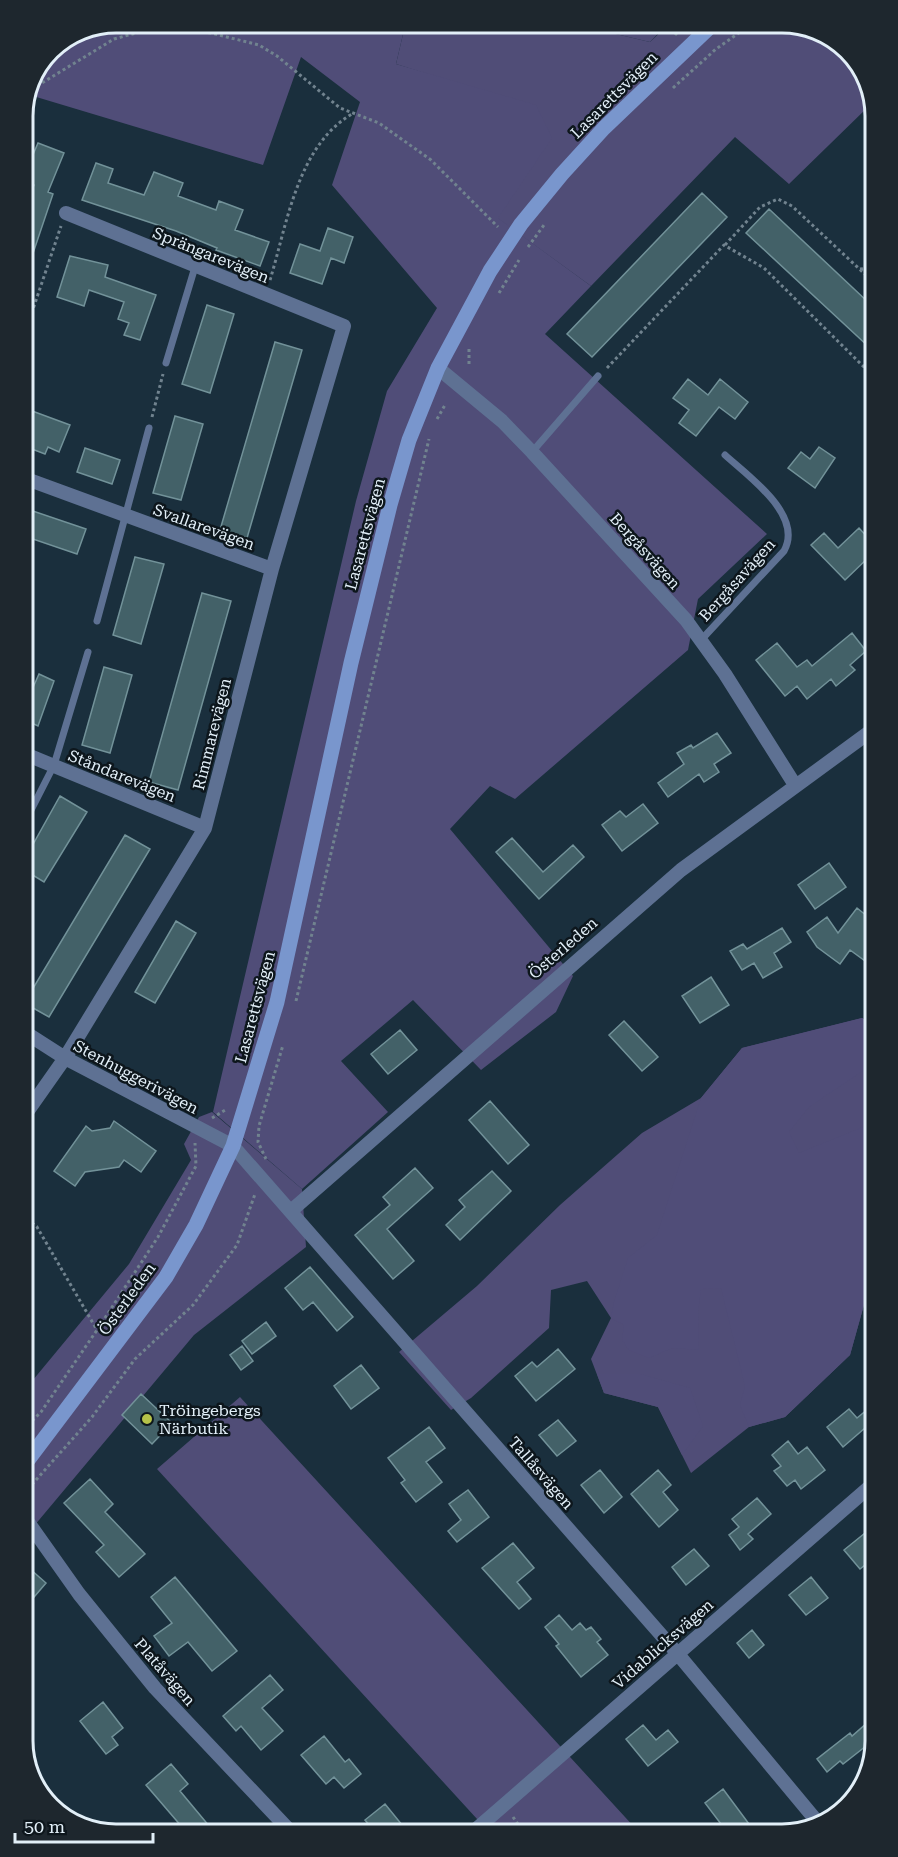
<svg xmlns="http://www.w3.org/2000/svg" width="898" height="1857" viewBox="0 0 898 1857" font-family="'Roboto Serif',serif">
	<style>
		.green { fill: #504d77 }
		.forest { fill: #504d78 }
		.building { fill: #436168; stroke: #729299; stroke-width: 1.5 }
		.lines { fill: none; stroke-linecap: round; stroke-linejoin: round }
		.path { stroke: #71838f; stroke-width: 3; stroke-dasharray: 3 3; stroke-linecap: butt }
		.lane { stroke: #5e7193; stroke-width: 7 }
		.street { stroke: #5e7193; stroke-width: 14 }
		.secondary { stroke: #7996cd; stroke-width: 15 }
		.poi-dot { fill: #b5c249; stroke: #0d161c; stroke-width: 2 }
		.labels { text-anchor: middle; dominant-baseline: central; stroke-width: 5; stroke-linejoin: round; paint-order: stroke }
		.street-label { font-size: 16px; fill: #e2eff8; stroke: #0d161c }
		.poi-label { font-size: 16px; fill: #e2eff8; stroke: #0d161c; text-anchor: start }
		.rim { fill: none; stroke: #e2eff8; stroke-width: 3 }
	</style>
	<rect width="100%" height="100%" fill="#1a2f3d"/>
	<!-- green -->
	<path class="green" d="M416,23H569L650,42L670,23H788L839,42L868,81L869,106L789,184L735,137L591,286L497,218L462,85L396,64L404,30Z
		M862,1018L872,1024L874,1298L867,1294L850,1355L785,1417L749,1427L691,1473L658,1407L604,1393L591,1359L611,1318L587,1281L551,1290L549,1328L471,1398L451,1410L399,1352L477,1286L560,1205L642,1133L701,1098L742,1048Z
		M212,1112L302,1189L306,1247L194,1335L29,1532L28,1386L129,1264L191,1160L184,1144L199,1117Z
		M240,1397L636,1829L488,1831L157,1469Z"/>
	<!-- forest -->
	<path class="forest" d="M116,23H416L404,30L396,64L536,105L552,138L498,218L591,286L545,334L767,534L698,599L688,650L515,799L490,786L450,829L573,976L556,1012L481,1070L413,1000L341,1061L388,1112L302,1189L213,1112L356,501L387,391L437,308L332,185L360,102L301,57L263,165L33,96L31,93L50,50Z
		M569,23H668L650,42Z
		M862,1018L872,1024L873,1064L809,1107L789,1132L799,1153L873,1123L874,1298L867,1294L850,1355L785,1417L749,1427L740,1405L745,1386L721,1288L701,1289L698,1312L699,1350L672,1348L649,1358L629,1350L622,1340L624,1325L611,1318L614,1302L628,1258L657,1235L701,1098L742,1048Z
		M597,1374H640L690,1388L703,1426L682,1455L658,1407L604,1393Z"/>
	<!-- building -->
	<path class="building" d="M38,143L64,153L48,192L53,194L25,277L23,211L34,185L23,178Z
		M96,163L113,169L108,183L144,195L154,172L183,183L178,196L216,210L219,201L243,210L235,230L269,242L260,266L216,250L217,248L176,231L82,200Z
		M702,193L727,217L592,357L567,334Z
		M769,209L869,303L870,348L746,233Z
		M328,228L353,237L344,263L331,258L322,284L290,273L300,244L320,251Z
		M70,256L108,265L105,277L156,295L140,340L124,335L129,323L118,319L124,302L89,290L84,306L57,297Z
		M207,305L234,314L210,393L182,384Z
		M275,342L302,350L247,538L220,530Z
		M688,379L708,395L720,379L748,402L735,419L719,407L696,436L679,423L689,410L673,398Z
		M24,408L70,425L59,452L48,447L45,454L24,446Z
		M175,416L203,424L181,500L153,493Z
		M819,447L835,458L815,488L788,468L801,452L810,459Z
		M85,448L120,460L112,484L77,472Z
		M24,508L86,529L77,554L24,536Z
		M859,528L870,540V556L845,580L811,545L824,533L838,548Z
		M135,557L164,564L141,644L113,635Z
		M202,593L231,601L178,790L149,782Z
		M852,633L866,651L850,665L855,670L836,686L831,679L807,699L797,686L785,696L756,660L777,643L797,667L807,660L812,666Z
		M104,667L132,675L110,753L82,745Z
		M39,674L54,681L38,726L25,720V689L31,692Z
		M717,733L731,753L714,764L719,772L704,782L699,774L668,797L658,783L684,764L677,753L691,745L693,748Z
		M60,796L87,812L44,882L26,871V857Z
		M643,804L658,823L622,851L602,825L620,811L626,817Z
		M125,835L150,849L49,1017L26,1004V1000Z
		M512,838L543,872L573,845L584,857L539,899L496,852Z
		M829,863L846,887L815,909L798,885Z
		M857,908L872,920V966L850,950L840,964L817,947L807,932L827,917L838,933Z
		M176,921L196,933L155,1003L135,992Z
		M782,928L791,942L774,953L782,967L763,978L754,963L742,970L730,951L743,944L747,949Z
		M711,977L729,1005L700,1023L682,996Z
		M624,1021L658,1057L642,1071L609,1035Z
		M400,1030L417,1050L388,1074L371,1054Z
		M490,1101L529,1145L508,1164L469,1120Z
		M114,1121L156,1151L141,1172L124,1160L119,1167L85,1172L75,1186L54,1171L86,1126L92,1131L110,1128Z
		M415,1168L433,1188L387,1229L414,1261L393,1279L355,1235L390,1205L383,1197Z
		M492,1171L511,1191L460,1240L446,1225L465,1207L459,1200Z
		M310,1267L353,1317L337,1331L313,1302L303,1310L285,1288Z
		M266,1322L276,1336L252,1354L242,1341Z
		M242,1346L253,1361L241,1370L230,1355Z
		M558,1349L575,1369L536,1401L515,1376L532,1362L537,1367Z
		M361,1365L379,1388L351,1409L334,1386Z
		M141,1394L172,1423L152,1444L122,1415Z
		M874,1404V1439L865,1428L843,1447L827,1427L849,1409L857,1418Z
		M558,1420L576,1441L557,1456L539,1435Z
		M429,1427L445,1448L426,1462L442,1482L416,1502L401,1483L405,1480L388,1458Z
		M788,1441L798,1454L807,1447L825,1470L801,1489L795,1480L787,1486L774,1471L781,1466L772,1455Z
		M600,1470L622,1497L604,1513L581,1485Z
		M658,1470L671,1485L663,1492L678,1510L659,1527L631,1494Z
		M90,1479L113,1504L105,1512L145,1554L119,1577L96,1552L104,1545L64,1503Z
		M468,1490L489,1517L457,1542L448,1531L461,1520L449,1504Z
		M757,1498L771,1514L748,1534L753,1539L740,1550L729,1535L739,1527L732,1519Z
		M875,1525V1557L860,1569L844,1550Z
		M513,1543L534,1568L517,1582L531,1599L519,1609L482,1568Z
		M694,1549L709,1566L686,1585L672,1567Z
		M29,1568L46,1583L29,1603Z
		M175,1577L237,1651L212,1671L188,1642L169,1656L154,1636L172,1623L151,1597Z
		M811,1577L828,1598L806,1615L789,1595Z
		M559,1615L572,1630L580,1623L586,1630L591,1627L601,1639L597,1642L608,1655L581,1677L556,1646L559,1644L545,1627Z
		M752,1630L764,1645L749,1658L737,1643Z
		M270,1675L283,1690L262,1708L283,1731L261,1750L241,1726L236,1731L223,1716Z
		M103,1702L123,1728L112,1737L118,1745L106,1754L80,1721Z
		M875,1716V1739L843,1764L840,1761L827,1772L817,1759L850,1733L852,1736Z
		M643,1725L656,1740L668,1730L678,1742L648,1766L626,1739Z
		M324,1736L345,1762L349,1759L361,1774L344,1788L334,1777L326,1784L301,1755Z
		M171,1764L188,1784L180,1791L215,1833L188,1834L146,1785Z
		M723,1789L752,1828H724L705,1803Z
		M385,1804L407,1831L375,1832L365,1820Z"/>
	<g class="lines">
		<!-- path -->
		<path class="path" d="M675,35L686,23
			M673,88L716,49L753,23
			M32,89L114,39L147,30L174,28L211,33L259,45L277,56L340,108L379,123L431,160L498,227
			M725,245L760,207L778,199L792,206L869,278
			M528,247L544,225
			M860,269L869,268
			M270,280C287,225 297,146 352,114
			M499,293L519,260
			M24,336L61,226
			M469,364V348
			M607,368L724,245L764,268L870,373
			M152,417L163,374
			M437,419L445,405
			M296,1001L429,439
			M212,1118L227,1109
			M266,1159L258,1142L259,1126L283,1045
			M27,1219L37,1227L97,1330
			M28,1425L41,1412L97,1330L158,1237L196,1166L195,1143
			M28,1489L92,1417L135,1359L193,1305L237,1245L255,1194
			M513,1817L522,1830"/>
		<!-- lane -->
		<path class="lane" d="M166,363L195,267
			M532,452L598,376
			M97,621L149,428
			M702,639L784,551C804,515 748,476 725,455
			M26,820L54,765L88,652"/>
		<!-- street -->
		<path class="street" d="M438,368L502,421L532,452L686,620L725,674L795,785
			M24,478L272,569
			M25,754L205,828
			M26,1033L65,1058L233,1146L677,1653L820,1825
			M27,1112L65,1058L205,828L272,569L344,326L66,213
			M292,1210L681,870L871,731
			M28,1522L79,1594L155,1688L292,1833
			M474,1831L874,1483"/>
		<!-- secondary -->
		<path class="secondary" d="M28,1460L166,1277L196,1225L233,1146L277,1002L351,663L390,505L409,440L438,368L490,271L521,224L562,174L604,128L714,23"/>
	</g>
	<!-- markers -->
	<circle class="poi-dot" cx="147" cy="1419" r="6"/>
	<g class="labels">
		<!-- street labels -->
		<g class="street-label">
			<text transform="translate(614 95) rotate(-45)">Lasarettsvägen</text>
			<text transform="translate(211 255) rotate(22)">Sprängarevägen</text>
			<text transform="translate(204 527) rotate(20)">Svallarevägen</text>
			<text transform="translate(365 534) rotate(-75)">Lasarettsvägen</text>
			<text transform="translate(645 551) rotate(48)">Bergåsvägen</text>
			<text transform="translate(737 580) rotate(-48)">Bergåsavägen</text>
			<text transform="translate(212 734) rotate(-76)">Rimmarevägen</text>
			<text transform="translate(122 776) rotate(22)">Ståndarevägen</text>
			<text transform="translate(563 948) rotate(-41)">Österleden</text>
			<text transform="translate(255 1007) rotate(-75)">Lasarettsvägen</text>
			<text transform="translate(136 1077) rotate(28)">Stenhuggerivägen</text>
			<text transform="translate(127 1299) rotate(-54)">Österleden</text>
			<text transform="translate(541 1473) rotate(49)">Tallåsvägen</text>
			<text transform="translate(663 1644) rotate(-41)">Vidablicksvägen</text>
			<text transform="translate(165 1672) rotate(49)">Platåvägen</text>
		</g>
		<!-- poi labels -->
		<g class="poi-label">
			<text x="159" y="1410">Tröingebergs<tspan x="159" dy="18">Närbutik</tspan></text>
		</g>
	</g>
	<!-- crop -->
	<path d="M0 0H898V1857H0ZM116 33H782A83 83 0 0 1 865 116V1741A83 83 0 0 1 782 1824H116A83 83 0 0 1 33 1741V116A83 83 0 0 1 116 33Z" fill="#1e272e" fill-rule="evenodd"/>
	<path class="rim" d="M116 33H782A83 83 0 0 1 865 116V1741A83 83 0 0 1 782 1824H116A83 83 0 0 1 33 1741V116A83 83 0 0 1 116 33Z"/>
	<!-- scale -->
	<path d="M15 1833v9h138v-9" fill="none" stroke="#e2eff8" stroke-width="3"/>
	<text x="24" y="1833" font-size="18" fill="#e2eff8" stroke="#0d161c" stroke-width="4.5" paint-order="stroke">50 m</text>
</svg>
